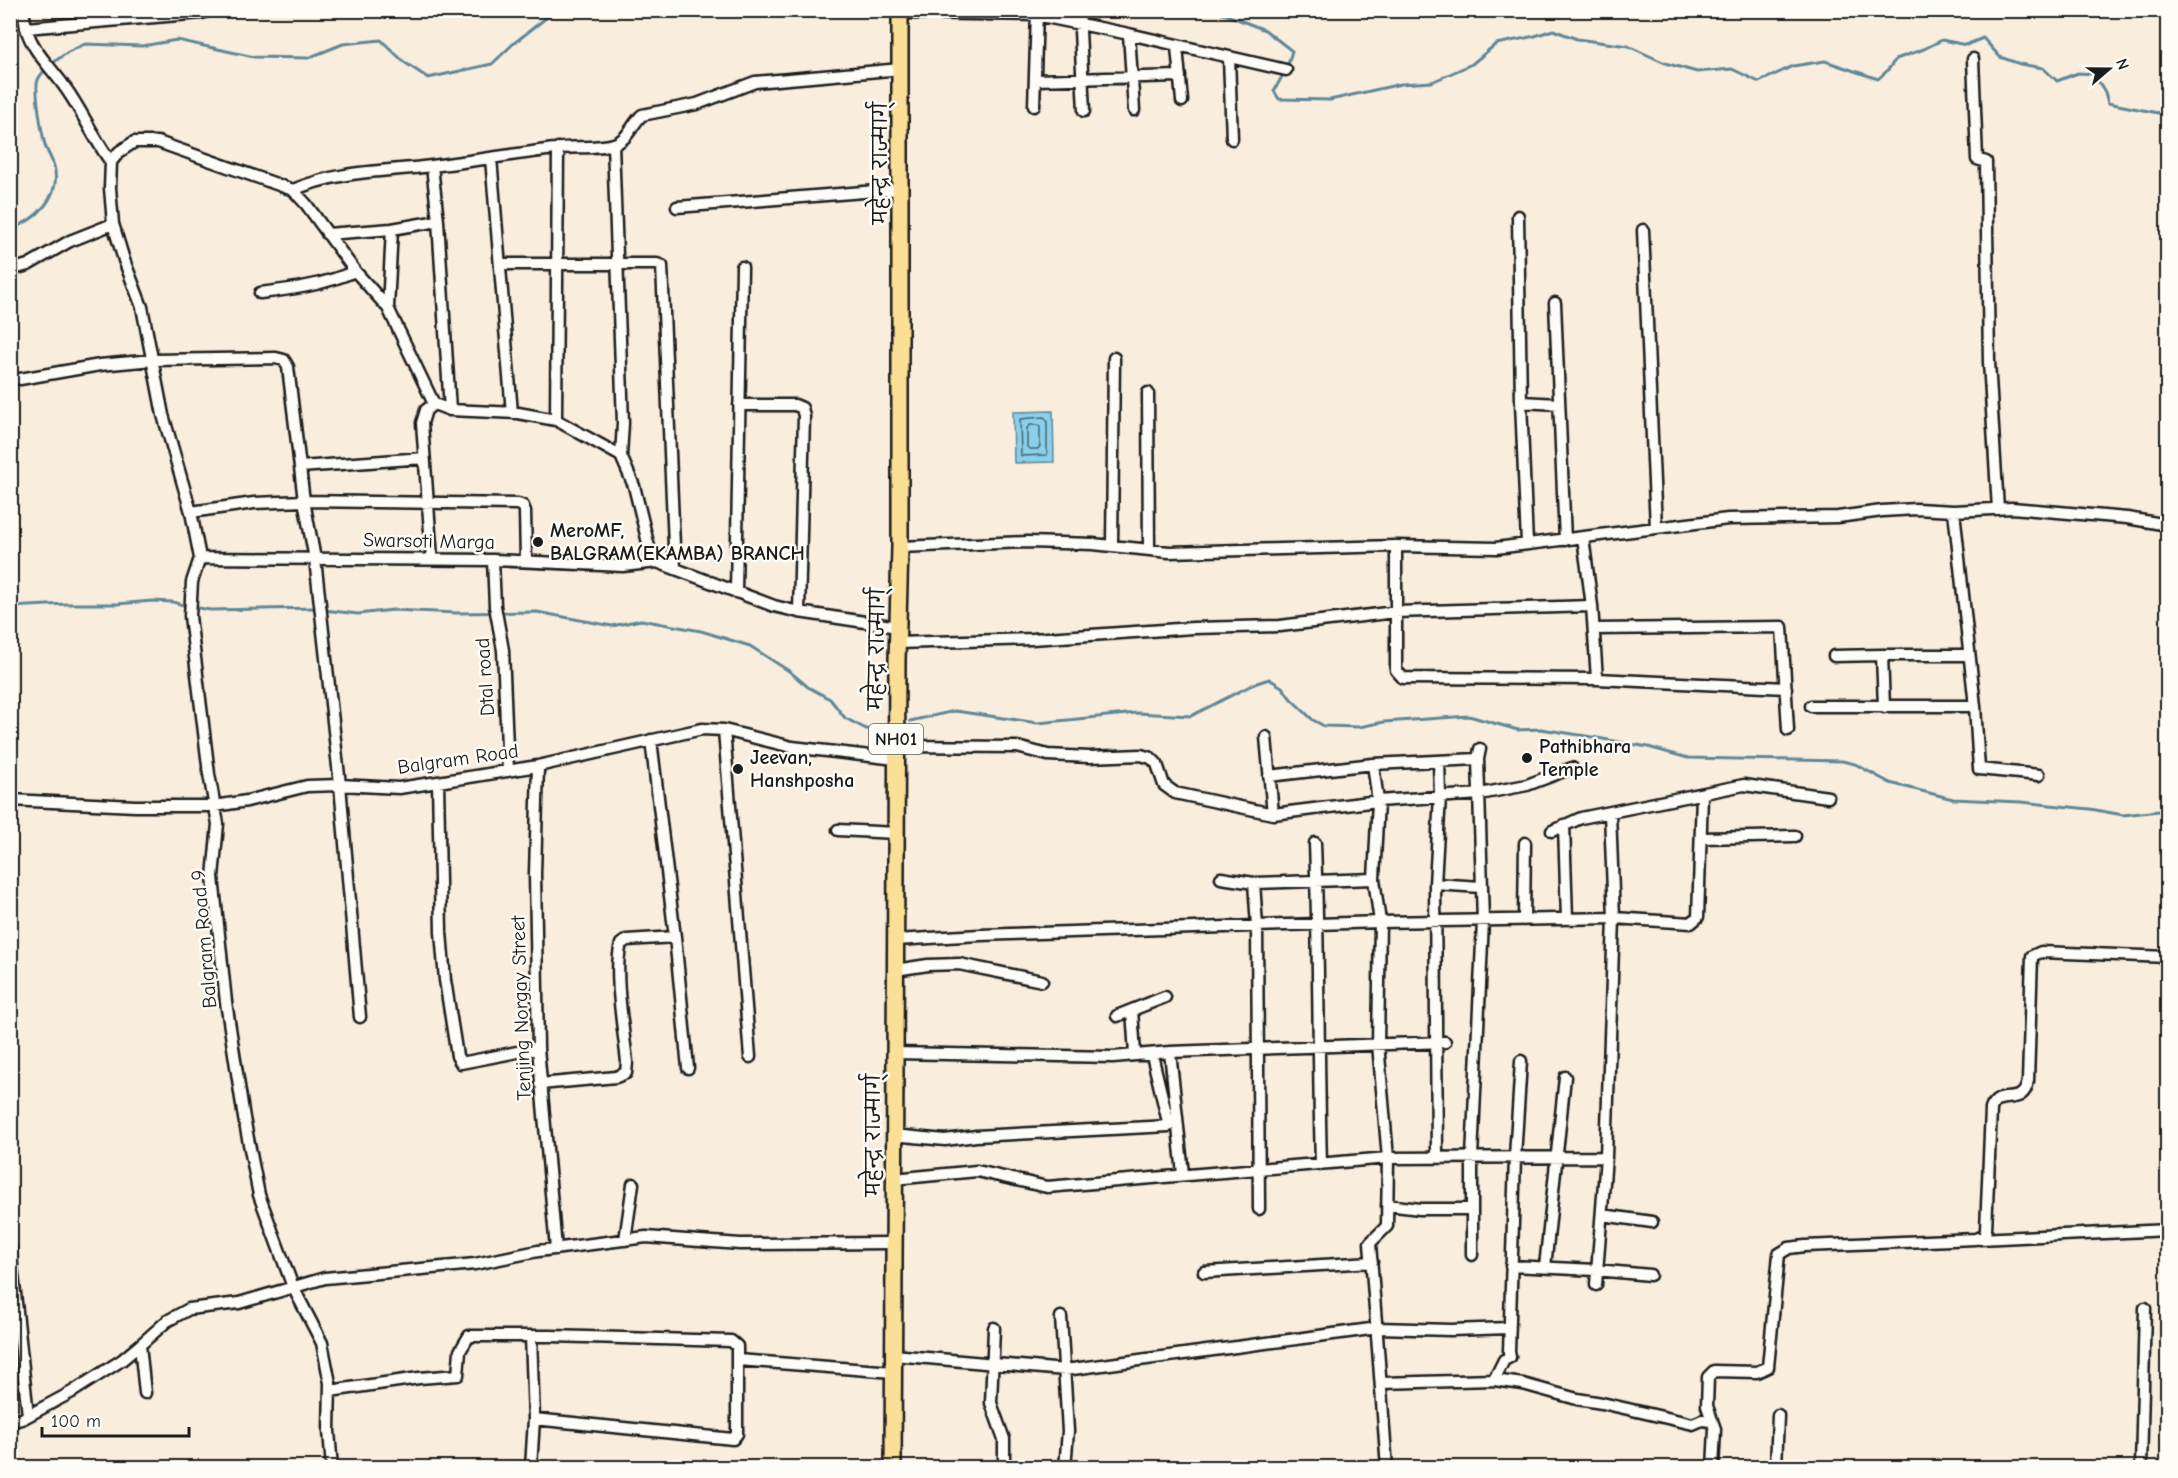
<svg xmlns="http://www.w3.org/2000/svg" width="2178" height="1478" viewBox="0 0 2178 1478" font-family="'Comic Neue','Playpen Sans Deva',sans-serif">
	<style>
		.water { fill: #8acfeb; stroke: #5e8798; stroke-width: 1.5 }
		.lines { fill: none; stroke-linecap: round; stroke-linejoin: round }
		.shore { stroke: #48646f; stroke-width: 1.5 }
		.stream { stroke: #5e8798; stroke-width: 3 }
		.minor-casing { stroke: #1c1c1c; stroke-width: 15 }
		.highway-casing { stroke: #1c1c1c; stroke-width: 20 }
		.minor { stroke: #fdfcf7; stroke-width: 10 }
		.highway { stroke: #fbdf96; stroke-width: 15 }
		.poi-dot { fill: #1c1c1c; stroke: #fdfcf7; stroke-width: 2 }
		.labels { text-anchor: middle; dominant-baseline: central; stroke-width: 5; stroke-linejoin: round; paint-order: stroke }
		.shield { fill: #fdfcf7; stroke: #605f5e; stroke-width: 1.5 }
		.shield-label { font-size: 18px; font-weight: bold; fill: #1c1c1c }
		.street-label { font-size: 20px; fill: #1c1c1c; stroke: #fdfcf7 }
		.poi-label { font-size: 20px; font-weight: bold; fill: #1c1c1c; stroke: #fdfcf7; text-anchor: start }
	</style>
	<rect width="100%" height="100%" fill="#f9eedd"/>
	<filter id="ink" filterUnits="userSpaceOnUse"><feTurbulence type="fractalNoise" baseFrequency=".0167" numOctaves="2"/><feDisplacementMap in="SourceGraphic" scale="12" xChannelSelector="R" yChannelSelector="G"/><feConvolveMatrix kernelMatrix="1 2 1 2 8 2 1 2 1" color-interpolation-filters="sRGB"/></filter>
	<g filter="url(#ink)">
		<!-- water -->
		<path class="water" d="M1053,411L1054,462L1014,463L1013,412Z"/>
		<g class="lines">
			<!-- shore -->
			<path class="shore" d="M1044,417L1047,420V455L1021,456L1020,419Z
				M1030,425H1037L1040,427V446L1038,449H1030L1027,447V428Z"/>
			<!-- stream -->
			<path class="stream" d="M1214,10L1265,30L1292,51L1287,68
				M51,64L68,52L85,44L142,46L177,40L254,57L308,58L343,44L381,40L404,62L428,78L492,64L513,44L556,10
				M1284,73L1274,91L1279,99L1330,100L1401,84L1432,82L1472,64L1496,44L1535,36L1553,30L1577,39L1628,46L1665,63L1697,72L1732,69L1759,82L1793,66L1825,61L1878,79L1887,71L1896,59L1924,49L1942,40L1966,45L1983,38L2000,57L2020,64L2043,68L2057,81L2078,73L2094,74L2105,92L2108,103L2158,113L2168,105
				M10,229C36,221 62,196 54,166C52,159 47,152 45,145C42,134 34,88 38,80C39,76 44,72 46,68
				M10,607L67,604H117L152,601L173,602L187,606
				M193,607L210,610L317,608
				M324,610L358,614L393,610L457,613L537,612L612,626L641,620L701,631L750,646L789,671L808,687L830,699L845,718L866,729L883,731
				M910,721L955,711L1038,723L1137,713L1191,716L1254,684L1269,679L1282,687L1291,699L1313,720L1324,726L1359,727L1384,722L1469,716L1518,730L1541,729L1586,736L1648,747L1688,758L1842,761L1855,764L1890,783L1953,799L2021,802L2090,809L2123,815L2168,810"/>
			<!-- minor casing -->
			<g class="minor-casing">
				<path id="minor" d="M23,10L26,28L202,13L210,10
					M1079,10L1084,111
					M900,13L1036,15L1129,34L1286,70
					M26,28C33,52 50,66 64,86C82,110 93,138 111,162
					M1129,34L1134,110
					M1177,47L1182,101
					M1229,58L1232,139
					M1973,59L1977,159L1986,162L1989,362L1998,509
					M1035,80L1180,76
					M1034,106L1037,11
					M613,144L623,423L621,456
					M491,158L512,413
					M432,166L438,221L450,410
					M293,190C340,170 383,172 432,166C473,161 514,154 555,149C572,146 597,149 614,144C628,140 632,124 642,115L697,104L755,82L901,69
					M677,207L901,189
					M1518,216L1521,402L1527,544
					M392,229L438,221
					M1643,230L1656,528
					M327,234L392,229L388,308
					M500,264H657L662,266L675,569
					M10,270L28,265L70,241L113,224
					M260,293C293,289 324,285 355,271
					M1555,303L1565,540
					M20,379L100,365L153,360L276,358L284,360L288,367L304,501L315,559L340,785L399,788L438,782L538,766L702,729L724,730L792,747L896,759
					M1148,393L1149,550
					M1521,402L1559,404
					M739,405H795L802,408L804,416L799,612
					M556,420L558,148
					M300,467L424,458
					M1954,511L1975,706
					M191,512L200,558L192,582L190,616L209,774L218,824L213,877L226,1002L244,1118L259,1195L293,1287L322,1343L330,1383L329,1431L332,1468
					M1583,537L1592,606L1597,679
					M1112,546L1114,358
					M1396,546V670L1403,678L1597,679L1786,688
					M900,547L1028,542L1093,544L1169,552L1396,546L1496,548L1728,519L1838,517L1882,511L1916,509L1954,511L2012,508L2127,518L2168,525
					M200,558L493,560L623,566L657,562
					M432,559L422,423L426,410L434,404
					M493,560L495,606L503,650L508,771
					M526,561L525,511L523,506L518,504L304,501L254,503L191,512L163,415L142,307L124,260L113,224L110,188L111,162L119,152L134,142H158L293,190L306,204L355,271L388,308L434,404L450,410L518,413L556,420L621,456L634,486L650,551L657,562L774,606L799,612L898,627
					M736,592L742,267
					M1594,629L1782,627L1788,730
					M897,643L1032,639L1193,628L1280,626L1395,612L1592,606
					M1882,655H1969
					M1834,656L1882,655L1884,707
					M1811,706H1975L1979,769L2039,775
					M724,730L750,1057
					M1266,737L1273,814
					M651,740L675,937L688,1068
					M896,746L1017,747L1048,755L1089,757L1141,755L1151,758L1157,764L1164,785L1175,793L1273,814L1378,801L1480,794L1527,785L1572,768
					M1373,764L1378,801L1374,879L1380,922L1378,1044L1388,1158L1387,1226L1370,1243L1387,1468
					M538,766L535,874L538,1048L556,1249
					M1269,776L1373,764L1478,759
					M438,782L441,932L445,980L457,1056L461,1063L538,1048
					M10,800L135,806H215L247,801L307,786L340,785L360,1017
					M1564,825L1567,919
					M838,830L896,833
					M1552,831L1581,818L1744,785L1828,797
					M1701,838L1795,836
					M1315,843C1319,950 1318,1057 1321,1164
					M1221,878L1254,883L1374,879
					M1254,883L1257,926L1259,1209
					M1435,884L1481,887
					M1524,920L1525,843
					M896,940L980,935L1380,922L1614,918L1691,923L1698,917L1702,795
					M895,970L928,965L959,964L1042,981
					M1117,1016L1132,1010
					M1170,1052L1183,1174
					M895,1053L1113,1057L1170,1052L1445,1042
					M1135,1054L1132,1010L1165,997
					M540,1084L616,1077L626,1073L627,1062C624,1032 613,972 621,944L627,940L675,937
					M893,1135L945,1140L976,1136L1169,1126L1152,1055H1144
					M1437,1157L1435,884L1440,796L1439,761
					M894,1179L977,1171L1047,1187L1388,1158L1606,1157
					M1387,1205L1420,1209H1472
					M1602,1215L1652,1222
					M1980,1239L2168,1230
					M625,1240L633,1184
					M10,1246L28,1415
					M1472,1255V1157L1483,921L1478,759L1480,749
					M1511,1266L1596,1270L1650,1275
					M1545,1267L1565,1077
					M1204,1272L1372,1262
					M1596,1285L1606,1157L1614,918L1610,813
					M1061,1317L1068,1431L1065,1468
					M994,1328L991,1403L1004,1439V1468
					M531,1336L534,1419L531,1468
					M893,1355L1065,1370L1378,1328L1451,1330L1509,1328
					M738,1360L893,1372
					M1494,1380L1504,1360L1510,1357L1509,1352L1515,1157L1521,1061
					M1381,1383L1494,1380L1523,1384L1577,1399L1602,1403L1693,1424L1702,1420L1711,1421
					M330,1391L419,1378L458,1375L460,1351L469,1336H550L731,1341L737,1346V1434L733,1439L534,1419
					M145,1393L140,1345L167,1321L189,1309L239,1303L325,1278L475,1264L538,1251L646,1237L740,1244L894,1243
					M10,1422L22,1419L72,1392L122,1360L140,1345
					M1713,1468L1715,1429L1707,1406L1708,1377L1714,1371L1757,1372L1768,1367L1779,1254L1789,1248L1805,1246L1975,1239L1984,1236L1986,1230L1991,1109C1998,1087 2023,1110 2028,1081L2032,956L2041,952L2168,957
					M1776,1468L1778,1415
					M2141,1468L2145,1308"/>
			</g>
			<!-- highway casing -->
			<g class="highway-casing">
				<path id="highway" d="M893,1468L897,660L900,547V10"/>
			</g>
			<!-- minor -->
			<use href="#minor" class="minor"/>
			<!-- highway -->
			<use href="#highway" class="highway"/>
		</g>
	</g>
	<!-- markers -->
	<g class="poi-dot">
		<circle cx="538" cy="542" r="6"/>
		<circle cx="1527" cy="758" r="6"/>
		<circle cx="738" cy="769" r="6"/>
	</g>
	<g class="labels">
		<!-- shield labels -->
		<rect class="shield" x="869" y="724" width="54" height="30" rx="4.5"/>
		<g class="shield-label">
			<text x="896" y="739">NH01</text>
		</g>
		<!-- street labels -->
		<g class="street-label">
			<text transform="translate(880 163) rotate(-90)">महेन्द्र राज्मार्ग्</text>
			<text transform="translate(429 541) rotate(1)">Swarsoti Marga</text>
			<text transform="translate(877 649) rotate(-89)">महेन्द्र राज्मार्ग्</text>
			<text transform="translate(485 677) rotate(-94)">Dtal road</text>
			<text transform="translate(458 759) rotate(-8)">Balgram Road</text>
			<text transform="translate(204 939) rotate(-95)">Balgram Road 9</text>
			<text transform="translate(521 1008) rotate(-92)">Tenjing Norgay Street</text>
			<text transform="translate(873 1135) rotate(-90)">महेन्द्र राज्मार्ग्</text>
		</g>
		<!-- poi labels -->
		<g class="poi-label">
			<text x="550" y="530">MeroMF,<tspan x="550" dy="23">BALGRAM(EKAMBA) BRANCH</tspan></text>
			<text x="1539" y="746">Pathibhara<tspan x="1539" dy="23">Temple</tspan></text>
			<text x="750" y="757">Jeevan,<tspan x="750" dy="23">Hanshposha</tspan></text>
		</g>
	</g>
	<!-- margin -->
	<rect width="2178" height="1478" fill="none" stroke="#fdfcf7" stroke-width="36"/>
	<rect x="18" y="18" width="2142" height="1442" fill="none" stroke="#1c1c1c" stroke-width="2" filter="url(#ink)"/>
	<!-- north arrow -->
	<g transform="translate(2109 69) rotate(70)" stroke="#fdfcf7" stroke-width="4.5" paint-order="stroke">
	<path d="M0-4.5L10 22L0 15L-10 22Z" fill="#1c1c1c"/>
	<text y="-9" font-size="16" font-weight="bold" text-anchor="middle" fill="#1c1c1c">N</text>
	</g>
	<!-- scale -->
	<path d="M42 1427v9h147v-9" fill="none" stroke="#1c1c1c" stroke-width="3"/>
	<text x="51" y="1427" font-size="18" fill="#1c1c1c" stroke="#fdfcf7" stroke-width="4.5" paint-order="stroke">100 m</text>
</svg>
